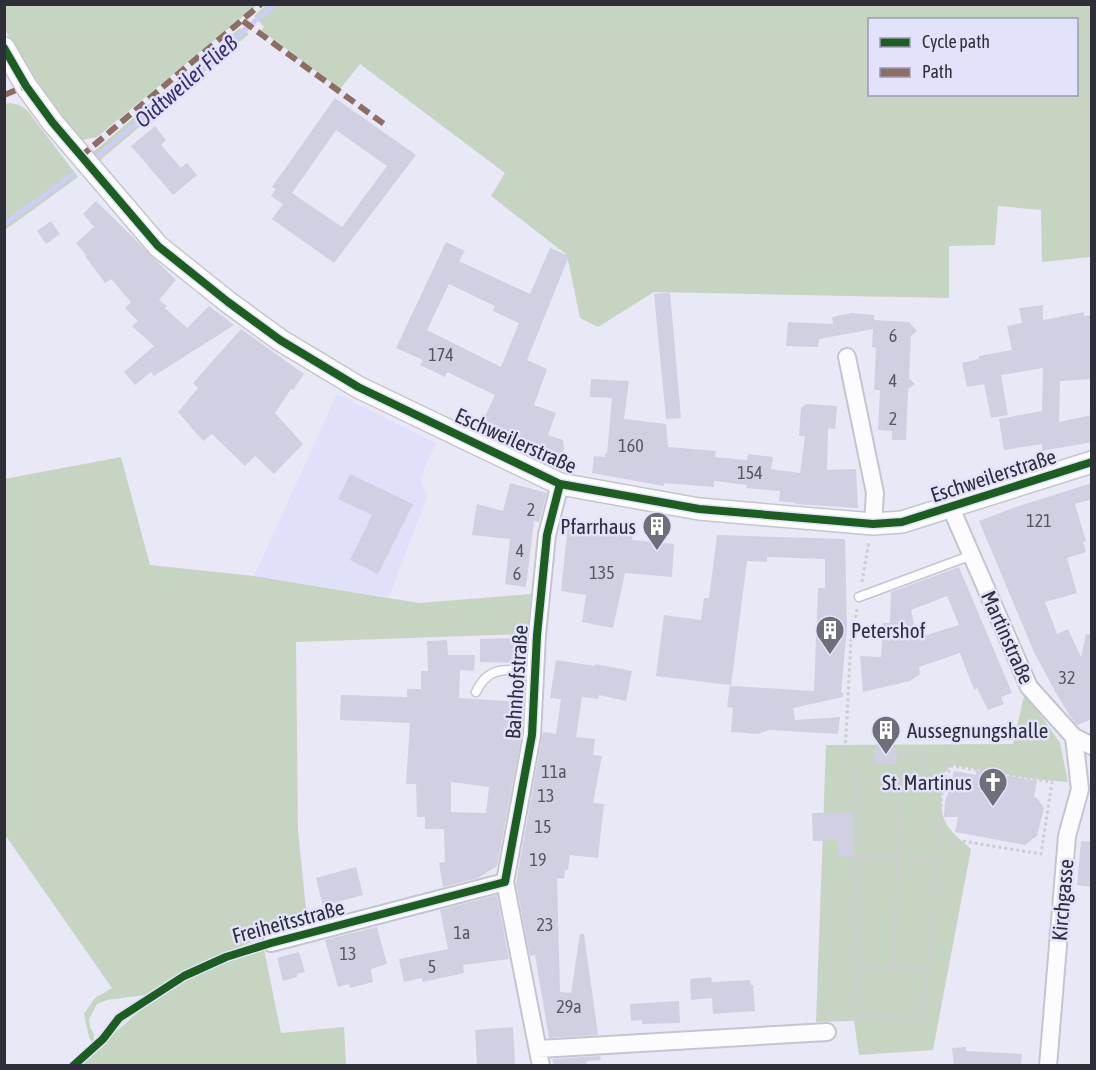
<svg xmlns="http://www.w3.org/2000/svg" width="1096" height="1070" viewBox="0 0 1096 1070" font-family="'Asap Condensed',sans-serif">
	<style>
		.built { fill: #e0e0fa }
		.green { fill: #c6d5c2; fill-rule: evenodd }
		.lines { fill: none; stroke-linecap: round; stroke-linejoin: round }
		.stream { stroke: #cdcdf6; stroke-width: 5 }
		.building { fill: #d0d0e2; fill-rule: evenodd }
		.service-casing { stroke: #c5c5d2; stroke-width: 11 }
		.minor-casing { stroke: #c5c5d2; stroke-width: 20 }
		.tertiary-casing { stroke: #c5c5d2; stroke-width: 24 }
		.path { stroke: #cdcdd2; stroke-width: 3; stroke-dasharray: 3 3; stroke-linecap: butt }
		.service { stroke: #fcfcfe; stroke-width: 8 }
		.minor { stroke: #fcfcfe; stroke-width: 16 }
		.tertiary { stroke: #fcfcfe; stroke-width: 21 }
		.quiet { stroke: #8d6e63; stroke-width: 6; stroke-dasharray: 12 6; stroke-linecap: butt }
		.cycleway-casing { stroke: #e2e2fd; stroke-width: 11 }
		.cycleway { stroke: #1b5e20; stroke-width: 8 }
		.labels { text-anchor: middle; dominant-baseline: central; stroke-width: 5; stroke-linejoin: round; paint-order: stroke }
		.number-label { font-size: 18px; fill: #575763 }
		.street-label { font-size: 21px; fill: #2e2e38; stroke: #e2e2fd }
		.poi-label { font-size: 21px; fill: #2e2e38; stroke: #e2e2fd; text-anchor: end }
		.water-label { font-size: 22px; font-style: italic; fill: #382d77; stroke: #e2e2fd }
	</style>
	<rect width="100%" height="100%" fill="#e8e8f7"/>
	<!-- built -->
	<path class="built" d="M337,394L436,443L420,478L427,496L389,597L254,576Z"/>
	<!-- green -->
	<path class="green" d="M267,4L1091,5V257L1042,262L1041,210L998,206L995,245L949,246V298L654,292L598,327L580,318L567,255L491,196L505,173L360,64L340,89L261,30L264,27L254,16ZM870,20H1076V94H870Z
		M5,5H257L97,137L82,140C67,132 10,46 5,28C3,21 5,12 5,5Z
		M240,28L249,34L98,162L92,153Z
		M10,103L19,105L27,110L78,177L5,230L4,104Z
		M121,457L150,565L254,576L419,603L531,594L528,634L296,642L298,831L308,927L261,938L201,963L145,995L107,1000L97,1004L89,1019L90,1027L94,1034L93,1044L89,1037L84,1014L95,998L112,988L5,835L4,479Z
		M1025,692L1060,743L1068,782L1034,779L952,765L942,775C941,816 937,821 971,849L933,1050L859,1055L854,1021L816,1022L826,745L1013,744Z
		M264,949L281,1033L344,1027L346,1065L80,1066C107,1040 138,1009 169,990C199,972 231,959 264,949Z"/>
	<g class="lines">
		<!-- stream -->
		<path class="stream" d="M97,157L275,4
			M4,224L73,175"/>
	</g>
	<!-- building -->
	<path class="building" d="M335,98L416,155L334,263L272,219L283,204L271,196L276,189L272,187ZM336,130L387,166L342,227L292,193Z
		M155,126L166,140L161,145L181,168L187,163L197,175L173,195L131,146Z
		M96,201L176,280L159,300L167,306L165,308L187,328L209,306L234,325L154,376L151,372L135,385L124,372L154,346L132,326L138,321L125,308L131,302L111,279L105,283L85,256L86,255L76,243L94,227L83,214Z
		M51,221L60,234L46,244L37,231Z
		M446,242L465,251L459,261L530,294L550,248L569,256L527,360L547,369L534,405L556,413L548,435L563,440L564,448L559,464L539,457L480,427L495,395L447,372L445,377L420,365L423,360L396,348ZM449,284L495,306L493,311L519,323L501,367L427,330Z
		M670,292L681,418L666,419L654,294Z
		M1043,305V320L1084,312V316L1092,315V379L1060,381L1059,422L1092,415V442L1042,451V444L1004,450L999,419L1042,411L1043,368L1001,375L1008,415L991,418L984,384L967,387L962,363L979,359V356L1012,350L1007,326L1022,323L1019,308Z
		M852,313L874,315V320L909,322L917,331L911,336L909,378L915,384L908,389L906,440H892V431L878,430L880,390H874L876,348L872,347L873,329L819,339L818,347L786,346L788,322L833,324L832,317Z
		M241,329L304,374L293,390L291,389L275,413L303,444L274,474L255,456L245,466L212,434L203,441L178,412L198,388L193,383Z
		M591,379L629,381L624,419L666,424L668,447L716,451L715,457L747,460L748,454L773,457L771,469L800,473L805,436H799L801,408L806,404L837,406L835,429L828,428L827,470L856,469L858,508L795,504L796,503L779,501L780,491L746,488L747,485L714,481V487L664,483V486L592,473L594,456L605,457V453L607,454L612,398L590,397Z
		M350,474L413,504L378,574L350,560L372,515L338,499Z
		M510,483L547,493L539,522L534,521L526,587L505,584L510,539L472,535L477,504L503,511Z
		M1092,483V499L1075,504L1086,541L1083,542L1086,552L1067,558L1077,593L1045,602L1057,634L1068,629L1081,657L1086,634L1092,635V719L1077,725L1070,716L1056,693L1034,652L979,521L1016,507Z
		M568,524L634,528L632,540L674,544L672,577L625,573L613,628L582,622L586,595L561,591Z
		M717,535L845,539L847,627L841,693H843V697L793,708L795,720L840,717L838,734L769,730L758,734L731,732L733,708L727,707L730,685L656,676L664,615L701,620L704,598H709ZM767,557L825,559V588H818L814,691L731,686L747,561L767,562Z
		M959,567L1012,693L1001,697L1004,704L988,710L977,688L974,690L960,653L919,667L920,674L910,681L863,692L860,656L881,657L883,623H890L891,592ZM947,596L959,625L917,638L911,610Z
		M526,638L525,663L480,662V639Z
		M447,640L448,655H475L474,671L460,670L459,698L523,702L522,734L497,866L478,878L443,887L439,863L445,862L444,829H425V817H417L416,784H406L410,723L340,720L341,695L407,697V689H421V671H428L427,641ZM451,782L489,787L486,813L451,812Z
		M556,660L595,666V664L632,671L626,701L599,695L598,699L582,697L576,737L595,739L593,755L602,756L593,803L604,804L598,858L570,855L568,870H565L564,879L557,878L560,992L571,993L580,934H584L598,1035L549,1038L535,955L530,956L516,883L543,732L556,734L561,699L550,698Z
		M875,747L897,749L896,764L874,763Z
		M976,770L1037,781L1034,797L1037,798L1044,808L1037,836L1025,845L955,832L958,817H944L945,801L949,791L954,771L976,775Z
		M853,812L854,856L838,857L837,840L813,841L812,813Z
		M1081,841L1092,842V887L1077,885Z
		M356,867L363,895L323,906L316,878Z
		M497,895L509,959L463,965L464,973L423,982L422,978L404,982L399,959L448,949L440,910Z
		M377,927L387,964L371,969L373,982L350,988L349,984L338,987L325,940Z
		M299,952L305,972L297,974V977L283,981L277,958Z
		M711,977L712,982L750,980L751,985H753L755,1011L713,1014L712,998L691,1000L690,979Z
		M679,1001L680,1023L642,1024V1020L631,1021L630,1004Z
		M513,1027L515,1065H477L475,1030Z
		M966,1047V1051L1022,1054L1021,1065H954L952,1048Z
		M600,1056L601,1060L586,1061L587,1065H554L552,1059Z"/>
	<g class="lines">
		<!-- service casing -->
		<g class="service-casing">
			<path id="service" d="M859,597L972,555
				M476,692C489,664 509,670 535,671
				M103,1039L119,1018L184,976L226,957L271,943"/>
		</g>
		<!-- minor casing -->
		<g class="minor-casing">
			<path id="minor" d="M847,357L875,493L873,524
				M951,508L1029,687L1074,737L1092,746
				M271,943L505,882
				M539,1049L827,1032
				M541,1066L505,882L532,735L537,635L547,535L560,484
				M1048,1066L1067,836L1080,789L1074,737"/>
		</g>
		<!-- tertiary casing -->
		<g class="tertiary-casing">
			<path id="tertiary" d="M4,48L26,86L53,123L158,246L228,302L280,340L358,387L560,484L699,509L873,524L902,522L1092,462"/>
		</g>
		<!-- path -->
		<path class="path" d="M862,582L869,541
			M857,609L851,640L845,754L858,780
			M1029,713V735L1036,779
			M938,837L943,781
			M836,857L899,858L938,860
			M825,900L858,901
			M858,969H928
			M893,969L902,752H927V781
			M829,1016L833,874
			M836,1016L922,1019L928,969L938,837L1041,854L1052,782L952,766L943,781L858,780V1017"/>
		<!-- service -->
		<use href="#service" class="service"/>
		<!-- minor -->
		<use href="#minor" class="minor"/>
		<!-- tertiary -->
		<use href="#tertiary" class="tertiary"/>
		<!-- quiet -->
		<path class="quiet" d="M243,21L384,124
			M4,95L26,86
			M80,157L261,4"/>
		<!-- cycleway casing -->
		<g class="cycleway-casing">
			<path id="cycleway" d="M4,48L26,86L53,123L158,246L228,302L280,340L358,387L560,484L699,509L873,524L902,522L1092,462
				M73,1066L103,1039L119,1018L184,976L226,957L271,943L505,882L532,735L537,635L547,535L560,484"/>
		</g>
		<!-- cycleway -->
		<use href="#cycleway" class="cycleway"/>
	</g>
	<!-- icons -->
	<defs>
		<g id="building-pin" transform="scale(1.5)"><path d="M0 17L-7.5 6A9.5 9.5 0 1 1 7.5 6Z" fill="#6f6f7b" stroke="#e2e2fd"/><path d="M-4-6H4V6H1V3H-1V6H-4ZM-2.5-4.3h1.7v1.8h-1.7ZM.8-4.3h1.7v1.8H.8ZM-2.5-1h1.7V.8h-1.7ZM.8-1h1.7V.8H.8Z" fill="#fff"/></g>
		<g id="church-pin" transform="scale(1.5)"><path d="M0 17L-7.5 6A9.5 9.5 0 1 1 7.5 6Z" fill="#6f6f7b" stroke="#e2e2fd"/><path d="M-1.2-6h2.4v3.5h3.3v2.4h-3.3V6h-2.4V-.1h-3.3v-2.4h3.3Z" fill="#fff"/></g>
	</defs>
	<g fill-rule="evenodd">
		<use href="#building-pin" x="657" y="526"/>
		<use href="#building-pin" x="830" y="630"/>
		<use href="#building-pin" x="886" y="730"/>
		<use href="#church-pin" x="993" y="782"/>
	</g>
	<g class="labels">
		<!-- number labels -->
		<g class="number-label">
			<text x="893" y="335">6</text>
			<text x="441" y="354">174</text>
			<text x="893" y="380">4</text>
			<text x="893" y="418">2</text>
			<text x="631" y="445">160</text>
			<text x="750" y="472">154</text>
			<text x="531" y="509">2</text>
			<text x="1039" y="520">121</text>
			<text x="520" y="550">4</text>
			<text x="602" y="572">135</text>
			<text x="517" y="573">6</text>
			<text x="1067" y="677">32</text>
			<text x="554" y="771">11a</text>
			<text x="546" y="795">13</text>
			<text x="543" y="826">15</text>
			<text x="538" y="859">19</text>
			<text x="545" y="924">23</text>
			<text x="462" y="932">1a</text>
			<text x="348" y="953">13</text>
			<text x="432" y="966">5</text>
			<text x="569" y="1006">29a</text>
		</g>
		<!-- street labels -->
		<g class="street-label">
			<text transform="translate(516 440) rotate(24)">Eschweilerstraße</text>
			<text transform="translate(993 475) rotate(-18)">Eschweilerstraße</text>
			<text transform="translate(1008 637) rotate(66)">Martinstraße</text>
			<text transform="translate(516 682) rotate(-86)">Bahnhofstraße</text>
			<text transform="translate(1062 900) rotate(-85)">Kirchgasse</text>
			<text transform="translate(288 921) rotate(-15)">Freiheitsstraße</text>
		</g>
		<!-- poi labels -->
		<g class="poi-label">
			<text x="636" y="526">Pfarrhaus</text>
			<text x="851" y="630" text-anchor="start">Petershof</text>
			<text x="907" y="730" text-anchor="start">Aussegnungshalle</text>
			<text x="972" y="782">St. Martinus</text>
		</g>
		<!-- water labels -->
		<g class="water-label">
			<text transform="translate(186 81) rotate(-41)">Oidtweiler Fließ</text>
		</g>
	</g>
	<!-- border -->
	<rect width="1096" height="1070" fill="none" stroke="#2e2e38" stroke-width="12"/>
	<!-- legend -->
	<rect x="868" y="18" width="210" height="78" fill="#e2e2fd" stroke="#9a9aae" stroke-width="1.5"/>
	<rect x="880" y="38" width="30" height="9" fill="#1b5e20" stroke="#9a9aae" stroke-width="1.5"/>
	<text x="922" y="48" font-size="18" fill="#2e2e38">Cycle path</text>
	<rect x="880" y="68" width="30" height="9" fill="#8d6e63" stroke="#9a9aae" stroke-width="1.5"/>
	<text x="922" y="78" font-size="18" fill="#2e2e38">Path</text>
</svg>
